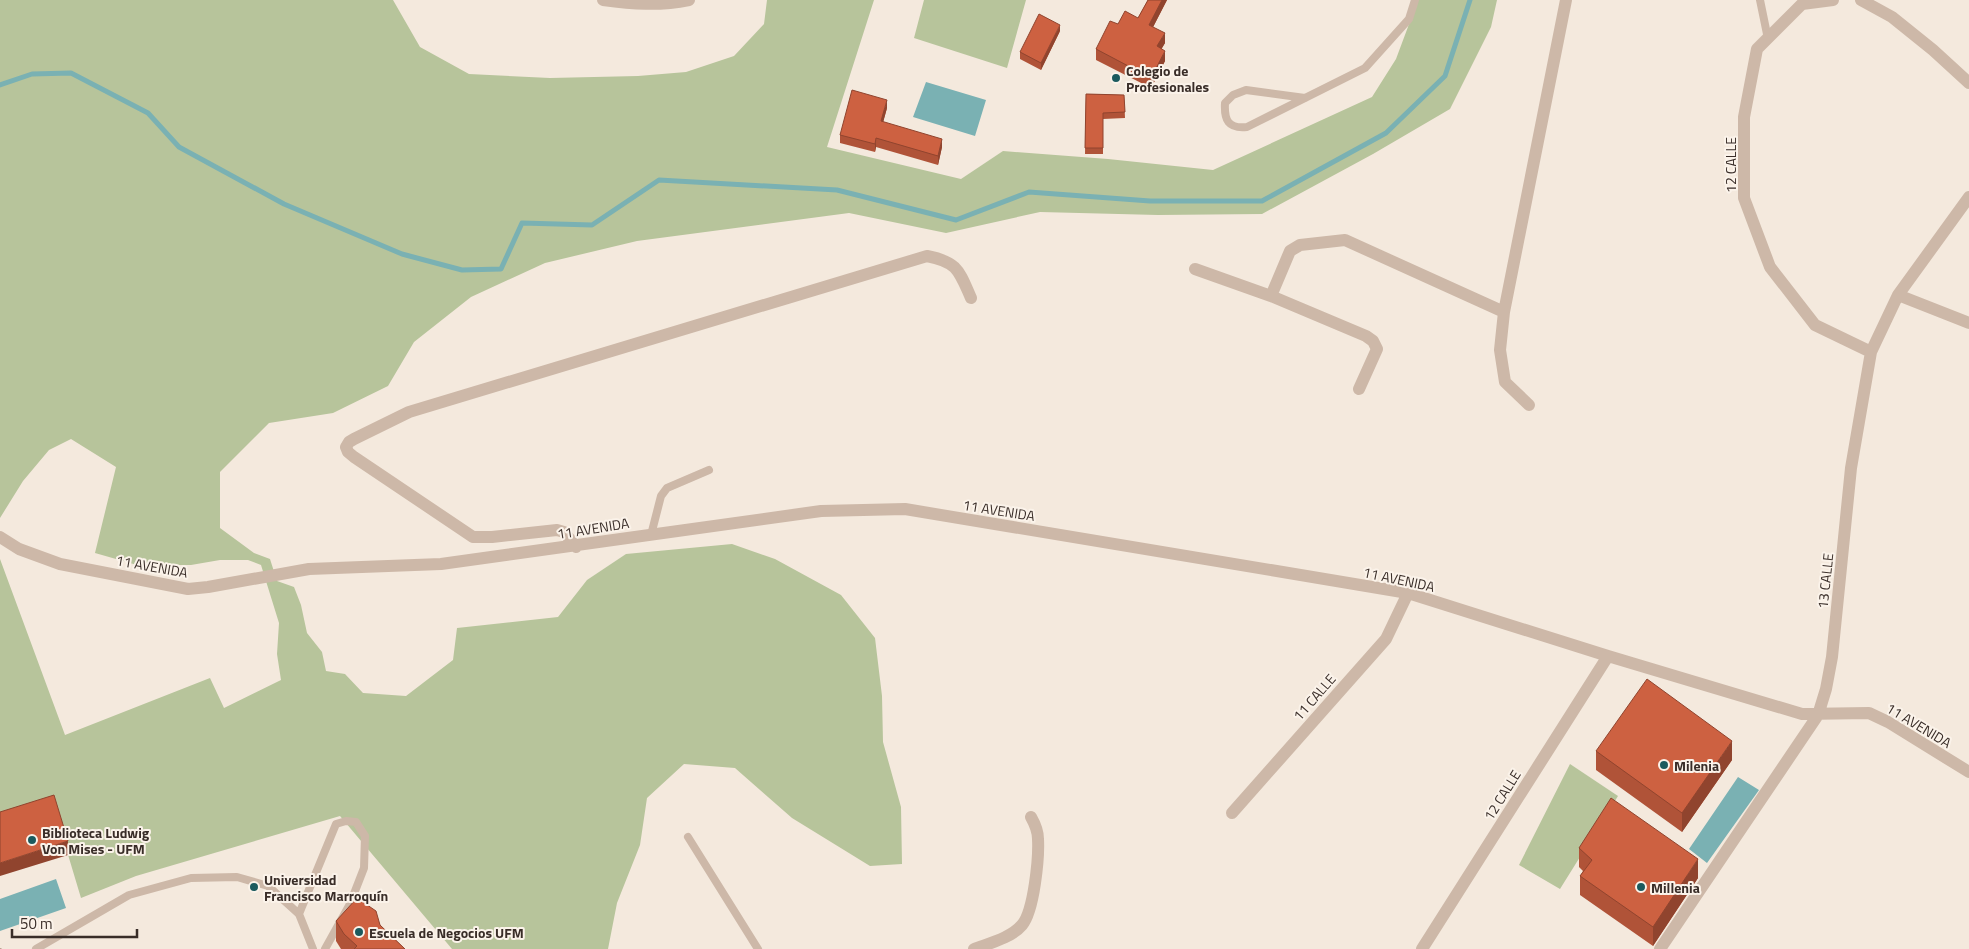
<svg xmlns="http://www.w3.org/2000/svg" width="1969" height="949" viewBox="0 0 1969 949" font-family="'Titillium Web',sans-serif">
	<style>
		.green { fill: #b7c49b }
		.water { fill: #7ab1b3 }
		.lines { fill: none; stroke-linecap: round; stroke-linejoin: round }
		.stream { stroke: #7ab1b3; stroke-width: 5 }
		.path { stroke: #b9a292; stroke-width: 3; stroke-dasharray: 2.5 2.5; stroke-linecap: butt }
		.lane { stroke: #cdb8a8; stroke-width: 8 }
		.street { stroke: #cdb8a8; stroke-width: 12 }
		.wall { fill: #b05338 }
		.shaded-wall { fill: #90442e }
		.building { fill: #cd6141; stroke: #90442e }
		.poi-dot { fill: #1b5a5e; stroke: #fbf3ea; stroke-width: 2 }
		.labels { text-anchor: middle; dominant-baseline: central; stroke-width: 4; stroke-linejoin: round; paint-order: stroke }
		.poi-label { font-size: 14px; font-weight: bold; fill: #392d28; stroke: #fbf3ea; text-anchor: start }
		.street-label { font-size: 14px; fill: #392d28; stroke: #fbf3ea }
	</style>
	<rect width="100%" height="100%" fill="#f4e9dd"/>
	<!-- green -->
	<path class="green" d="M0,0H393L420,47L469,74L550,78L638,76L686,72L734,56L764,24L767,0H874L827,147L961,179L1003,151L1108,159L1213,170L1372,97L1396,59L1418,0H1497L1491,27L1450,109L1373,154L1262,214L1158,215L1040,212L946,233L849,213L637,241L545,263L471,297L414,342L388,386L333,413L269,423L220,472V528L254,553L270,559L277,581L294,587L301,605L307,633L322,652L326,671L345,674L363,693L406,696L453,660L457,628L558,617L587,580L626,554L732,544L775,559L841,595L875,638L882,696L883,742L901,807L902,864L870,866L792,818L735,768L684,764L647,798L640,845L617,903L608,949H452L340,816L136,876L81,898L54,808L0,825V559L65,735L210,678L224,708L281,680L277,654L279,623L261,565L248,560H220L191,565H137L95,553L116,467L71,439L49,450L23,481L0,518Z
		M924,0H1026L1007,68L914,38Z
		M1570,764L1618,796L1560,889L1519,865Z"/>
	<!-- water -->
	<path class="water" d="M926,82L986,100L975,136L913,117Z
		M1738,777L1759,790L1707,863L1689,849Z
		M56,879L66,908L0,931V899Z"/>
	<g class="lines">
		<!-- stream -->
		<path class="stream" d="M0,85L32,74L71,73L148,113L179,147L284,204L402,254L462,270L501,269L522,223L592,225L659,180L837,190L956,220L1029,192L1150,201H1262L1386,133L1445,76L1470,0"/>
		<!-- path -->
		<path class="path" d="M0,948V949"/>
		<!-- lane -->
		<path class="lane" d="M1760,0L1768,39
			M1305,98L1246,90L1233,95L1225,103C1224,120 1228,129 1247,127L1365,68L1409,19L1415,0
			M651,535L661,496L667,488L709,470
			M688,837L758,949
			M299,914L336,824L346,821L356,822L365,836L364,868L350,904L325,949
			M36,949L129,895L191,878L237,877L268,886L299,914L313,949"/>
		<!-- street -->
		<path class="street" d="M603,0C632,4 660,6 689,0
			M1833,0L1802,4L1757,49L1744,117V198L1770,267L1815,325L1871,352
			M1861,0L1892,17L1933,50L1969,83
			M1195,269L1271,296
			M1898,295L1969,323
			M1359,389L1377,349L1373,341L1366,336L1271,296L1290,251L1300,245L1345,240L1504,312
			M1529,405L1505,382L1500,350L1504,312L1566,0
			M0,537L19,549L60,564L188,589L208,587L309,569L441,564L821,511L905,509L1408,593L1608,656L1802,714L1869,713L1888,722L1969,772
			M576,547L564,532L557,530L492,537H473L354,457L348,452L346,447L349,442L354,439L409,412L927,256C958,262 959,271 971,298
			M1232,813L1386,639L1408,593
			M974,949C990,943 1011,938 1022,925C1034,911 1039,858 1038,839C1038,831 1035,824 1031,817
			M1422,949L1608,656
			M1660,949L1818,715L1826,689L1832,657L1851,468L1871,352L1898,295L1969,197"/>
	</g>
	<!-- wall -->
	<path class="wall" d="M1148,0H1167L1153,27L1165,43L1161,49L1165,61L1151,88L1096,60V49L1118,24L1138,18Z
		M1060,31L1041,70L1020,59V52Z
		M1086,94L1124,95L1125,118L1103,119V154H1085Z
		M887,108L883,122L942,147L938,165L876,147L875,152L840,143V135Z
		M1596,751L1732,760L1682,832L1596,770Z
		M1579,848L1698,878L1653,946L1580,895V876L1583,871L1579,867Z
		M336,921L380,925L405,949H341L336,941Z"/>
	<!-- shaded-wall -->
	<path class="shaded-wall" d="M1162,0H1167L1149,35V25Z
		M1060,25V31L1041,70V63Z
		M1165,33V43L1157,57V46Z
		M1165,51V61L1151,88V78Z
		M887,100V108L881,130V121Z
		M876,138V147L875,152V144Z
		M942,139V147L938,165V156Z
		M1732,741V760L1682,832V813Z
		M68,841V855L0,876V863Z
		M1698,859V878L1653,946V927Z"/>
	<!-- building -->
	<path class="building" d="M1148,0H1162L1149,25L1165,33L1157,46L1165,51L1151,78L1096,49L1110,21L1118,24L1125,11L1138,18Z
		M1039,14L1060,25L1041,63L1020,52Z
		M852,90L887,100L881,121L942,139L938,156L876,138L875,144L840,135Z
		M1086,94L1124,95L1125,112L1103,113V148H1085Z
		M1647,679L1732,741L1682,813L1596,751Z
		M54,795L68,841L0,863V812Z
		M1611,798L1698,859L1653,927L1580,876L1592,860L1579,848Z
		M357,898L376,911L380,925L405,949H354L357,946L344,934L336,921Z"/>
	<!-- markers -->
	<g class="poi-dot">
		<circle cx="1116" cy="78" r="5"/>
		<circle cx="1664" cy="765" r="5"/>
		<circle cx="32" cy="840" r="5"/>
		<circle cx="254" cy="887" r="5"/>
		<circle cx="1641" cy="887" r="5"/>
		<circle cx="359" cy="932" r="5"/>
	</g>
	<g class="labels">
		<!-- poi labels -->
		<g class="poi-label">
			<text x="1126" y="70">Colegio de<tspan x="1126" dy="16">Profesionales</tspan></text>
			<text x="1674" y="765">Milenia</text>
			<text x="42" y="832">Biblioteca Ludwig<tspan x="42" dy="16">Von Mises - UFM</tspan></text>
			<text x="264" y="879">Universidad<tspan x="264" dy="16">Francisco Marroquín</tspan></text>
			<text x="1651" y="887">Millenia</text>
			<text x="369" y="932">Escuela de Negocios UFM</text>
		</g>
		<!-- street labels -->
		<g class="street-label">
			<text transform="translate(1730 165) rotate(-90)">12 CALLE</text>
			<text transform="translate(999 510) rotate(9)">11 AVENIDA</text>
			<text transform="translate(593 528) rotate(-9)">11 AVENIDA</text>
			<text transform="translate(152 566) rotate(10)">11 AVENIDA</text>
			<text transform="translate(1399 579) rotate(12)">11 AVENIDA</text>
			<text transform="translate(1825 581) rotate(-84)">13 CALLE</text>
			<text transform="translate(1314 697) rotate(-49)">11 CALLE</text>
			<text transform="translate(1919 725) rotate(31)">11 AVENIDA</text>
			<text transform="translate(1502 795) rotate(-58)">12 CALLE</text>
		</g>
	</g>
	<!-- scale -->
	<path d="M12 929v8h125v-8" fill="none" stroke="#392d28" stroke-width="2.5"/>
	<text x="20" y="929" font-size="15" fill="#392d28" stroke="#fbf3ea" stroke-width="4" paint-order="stroke">50 m</text>
</svg>
